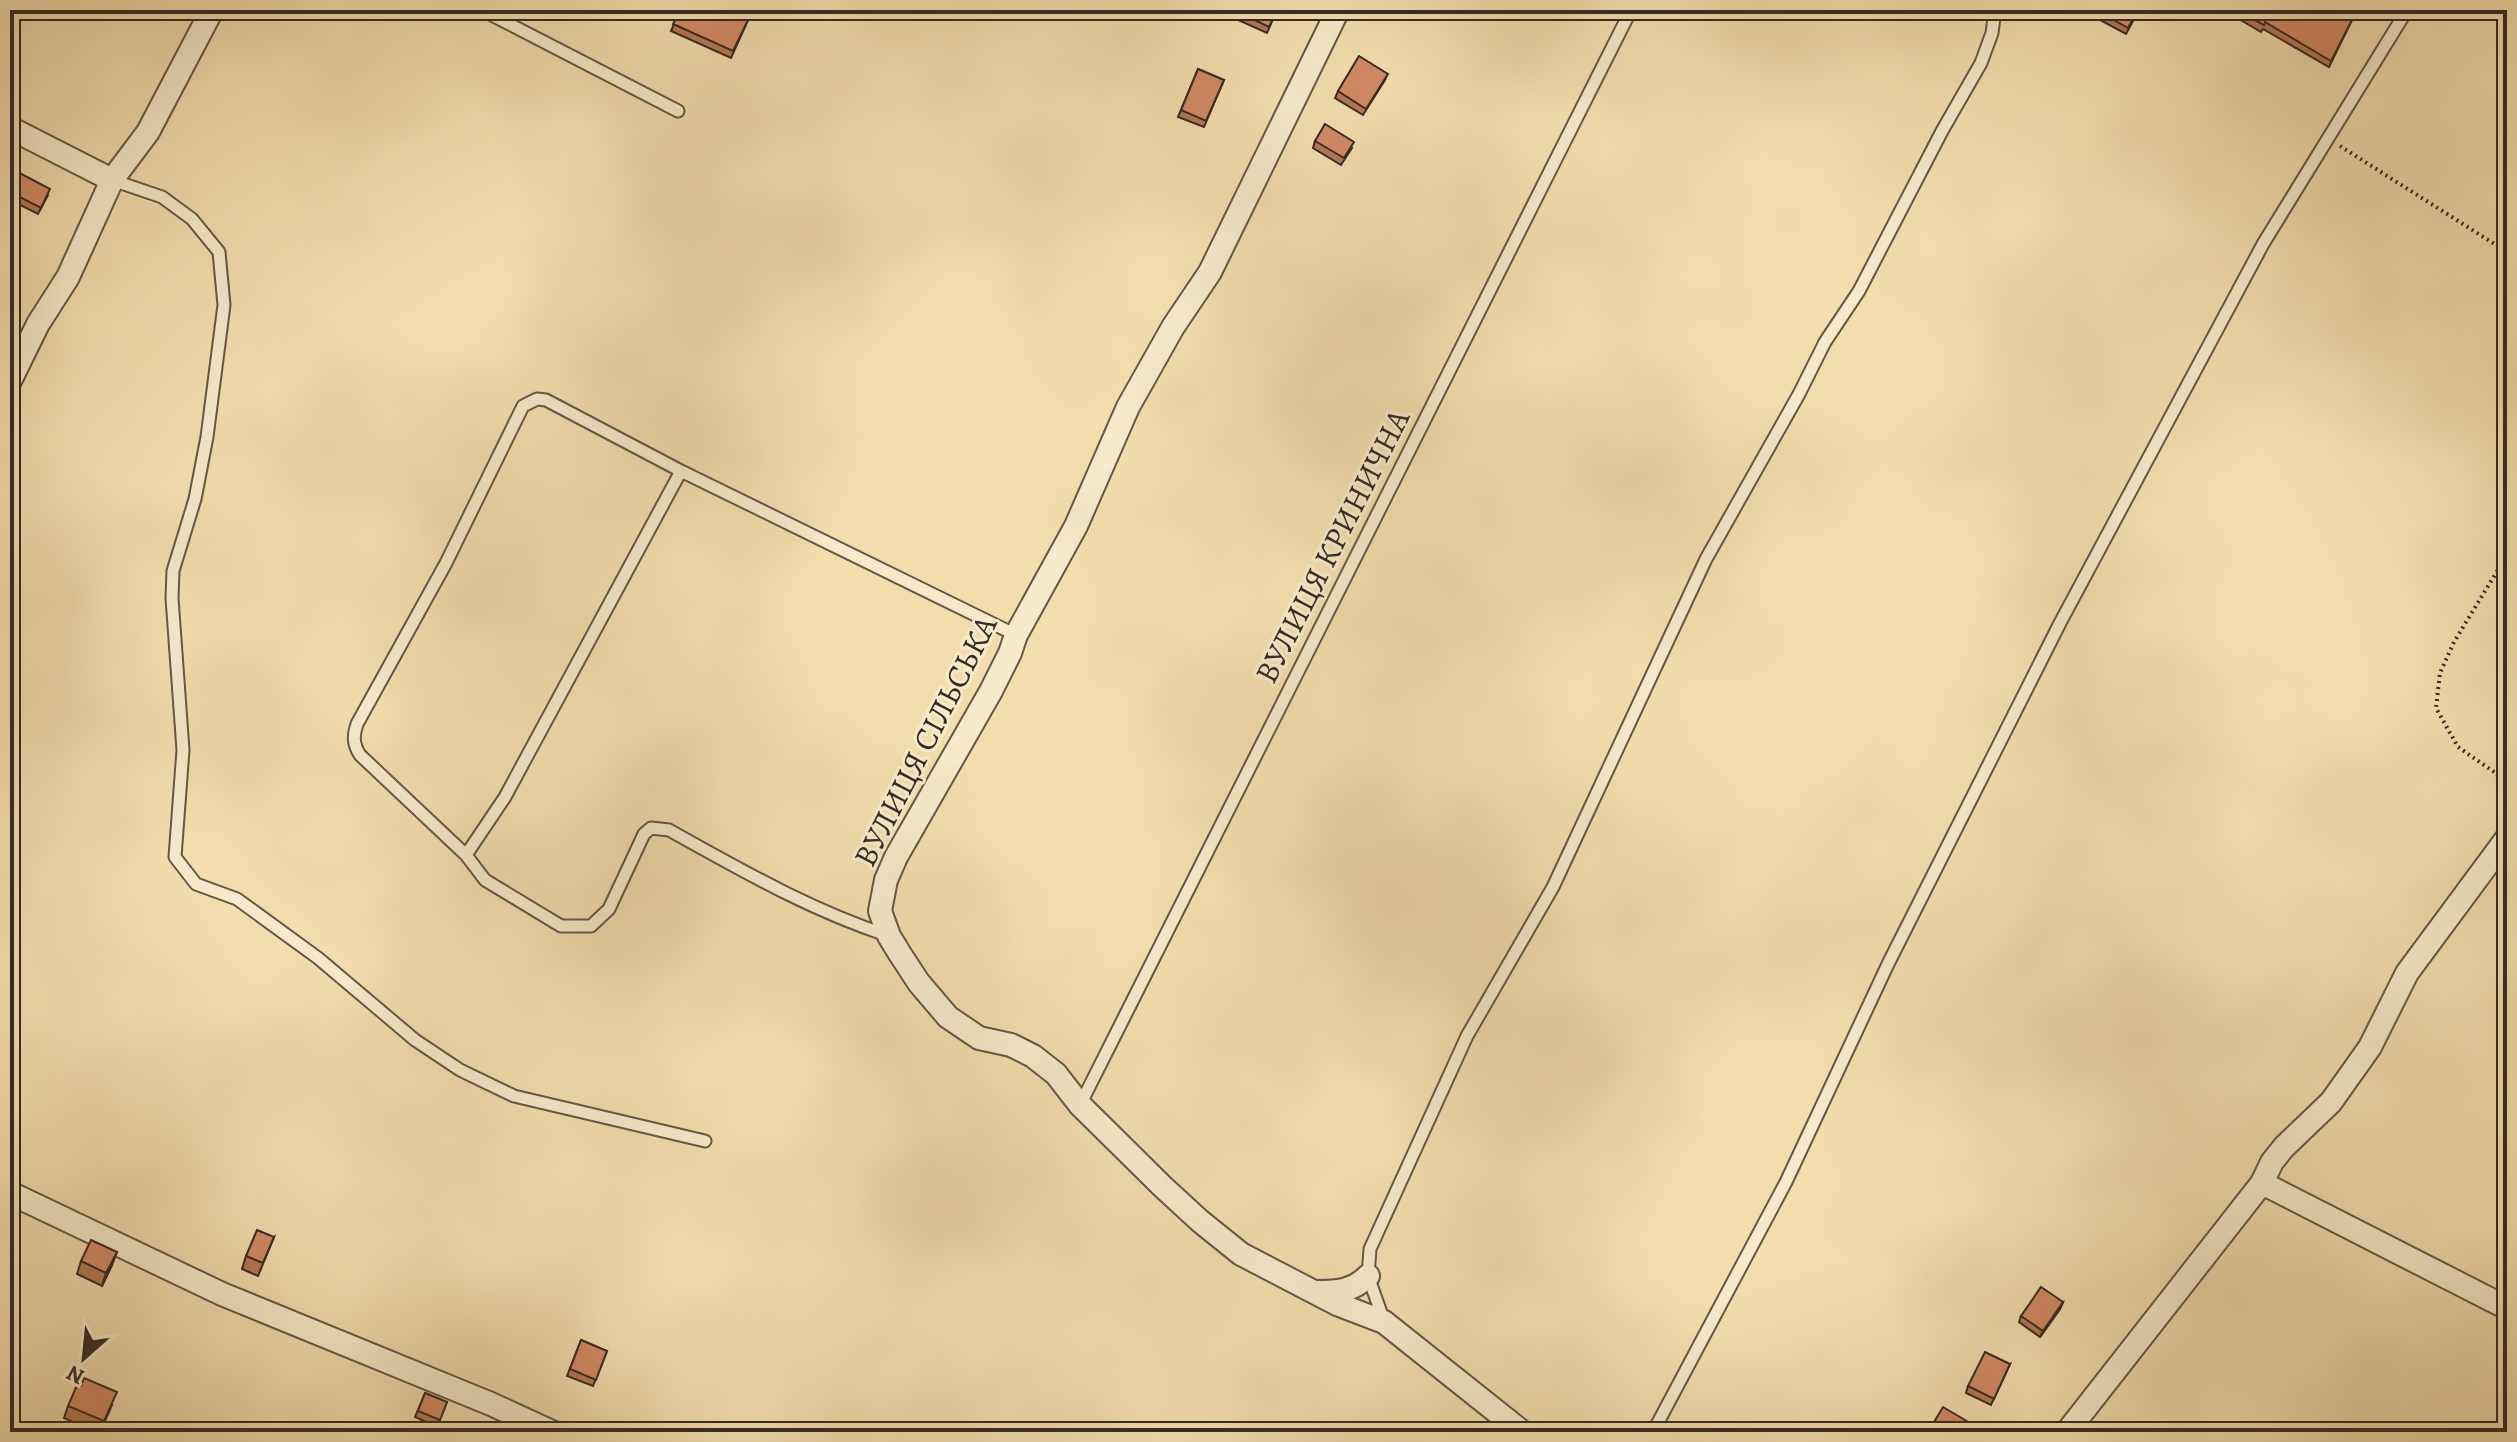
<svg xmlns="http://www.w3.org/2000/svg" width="2517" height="1442" viewBox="0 0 2517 1442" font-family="Alegreya,serif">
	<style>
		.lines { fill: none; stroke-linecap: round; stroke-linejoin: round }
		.service-casing { stroke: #655746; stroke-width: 15 }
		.minor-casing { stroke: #655746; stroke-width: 26 }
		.path { stroke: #362a24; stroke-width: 4; stroke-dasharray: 2 4; stroke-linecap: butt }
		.service { stroke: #f7e9ca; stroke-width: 11 }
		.minor { stroke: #f7e9ca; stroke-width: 22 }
		.wall { fill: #b57756; stroke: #362a24; stroke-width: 2 }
		.shaded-wall { fill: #936146; stroke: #362a24; stroke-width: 2 }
		.building { fill: #d28a64; stroke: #362a24; stroke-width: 2 }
		.labels { text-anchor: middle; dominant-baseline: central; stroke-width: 6; stroke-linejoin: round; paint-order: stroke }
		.street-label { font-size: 32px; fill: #362a24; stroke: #f7e9ca }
	</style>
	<rect width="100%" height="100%" fill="#f3ddad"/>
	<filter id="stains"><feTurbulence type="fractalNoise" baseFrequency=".0025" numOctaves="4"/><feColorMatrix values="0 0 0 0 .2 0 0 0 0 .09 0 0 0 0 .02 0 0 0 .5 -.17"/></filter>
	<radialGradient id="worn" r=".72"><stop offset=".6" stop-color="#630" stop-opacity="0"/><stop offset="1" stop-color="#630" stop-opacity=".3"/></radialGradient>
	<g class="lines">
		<!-- service casing -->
		<g class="service-casing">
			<path id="service" d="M482,10L678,111
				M112,180L162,197L192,219L219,252L224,305L207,437L195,499L173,571L172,598L183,750L175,857L196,884L237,899L318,958L415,1040L460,1070L514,1096L705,1141
				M466,855L505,797L681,471
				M889,936C808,909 743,871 669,830L651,828L644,834L609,909L591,926H561L485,880L466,855L360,755C353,744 353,736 357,724L446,563L523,406L537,399L546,400L681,471L1016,635
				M1080,1105L1631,10
				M1384,1321L1368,1276L1370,1249L1467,1036L1553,887L1706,559L1799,394L1825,342L1859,291L1942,131L1981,63L1992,33L1995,10
				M1653,1432L1786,1182L1888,964L2060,623L2263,244L2407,10"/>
		</g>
		<!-- minor casing -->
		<g class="minor-casing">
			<path id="minor" d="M1338,10L1210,272L1173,327L1128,407L1076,526L1016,635L1010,653L991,691L896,857L886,880L880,911L889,936L900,954L919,983L948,1017L979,1038L1011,1045L1033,1056L1056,1074L1080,1105L1162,1186L1200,1221L1241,1254L1337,1304L1384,1322L1522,1432
				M10,128L112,180
				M10,381L38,324L68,277L112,180L148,132L212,10
				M2262,1183L2507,1308
				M10,1193L222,1294L491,1404L552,1432
				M1317,1292C1338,1292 1353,1291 1368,1276
				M2067,1432L2262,1183L2272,1162L2284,1147L2331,1102L2370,1047L2407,973L2507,838"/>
		</g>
		<!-- path -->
		<path class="path" d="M2340,146L2507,252
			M2507,555L2454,642L2440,673L2436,708L2458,747L2497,774L2507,798"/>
		<!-- service -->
		<use href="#service" class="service"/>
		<!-- minor -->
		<use href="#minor" class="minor"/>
	</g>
	<!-- wall -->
	<path class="wall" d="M680,10L749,18L731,58L671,31Z
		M887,10H900L897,15Z
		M1241,10H1277L1267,33L1238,20Z
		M2088,10H2139L2126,34L2087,13Z
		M2236,10L2355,14L2329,67L2263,29L2261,32L2234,16Z
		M1198,69L1224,80L1204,127L1178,117Z
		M1385,80L1363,115L1335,98L1338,91Z
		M1315,141L1352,148L1341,165L1313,148Z
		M10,168L48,195L38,214L10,200Z
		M274,1237L258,1276L242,1269L246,1256Z
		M81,1261L112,1265L102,1286L77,1274Z
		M2063,1302L2060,1309L2040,1337L2019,1322L2021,1316Z
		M581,1340L607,1351L593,1386L567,1376Z
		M2010,1364L1991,1405L1966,1393L1968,1386Z
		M425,1393L447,1402L437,1427L415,1417Z
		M112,1405L100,1432H95L64,1418L68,1406Z"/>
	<!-- shaded-wall -->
	<path class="shaded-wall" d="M117,1252L112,1265L102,1286L106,1273Z
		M2063,1302L2060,1309L2040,1337L2043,1331Z"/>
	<!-- building -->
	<path class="building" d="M680,10H732L749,18L733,51L673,24Z
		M1241,10H1277L1269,27L1240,13Z
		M2096,10H2138L2128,28Z
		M2237,10H2347L2355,14L2331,61L2265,22L2264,25Z
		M1359,56L1388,74L1366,109L1338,91Z
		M1198,69L1224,80L1206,121L1181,110Z
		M1325,124L1354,142L1344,158L1315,141Z
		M10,168L50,189L41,208L10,192Z
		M257,1230L274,1237L263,1263L246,1256Z
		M91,1240L117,1252L106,1273L81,1261Z
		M2041,1287L2063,1302L2043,1331L2021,1316Z
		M581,1340L607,1351L596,1380L570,1369Z
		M1985,1352L2010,1364L1994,1399L1968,1386Z
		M84,1378L117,1392L104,1421L68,1406L77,1385L81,1386Z
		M425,1393L447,1402L440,1420L418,1411Z
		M1943,1407L1975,1426L1971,1432H1928Z"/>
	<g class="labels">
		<!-- street labels -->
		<g class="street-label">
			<text transform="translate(1332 546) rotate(-63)">ВУЛИЦЯ КРИНИЧНА</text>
			<text transform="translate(925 741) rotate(-63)">ВУЛИЦЯ СІЛЬСЬКА</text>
		</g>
	</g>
	<!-- margin -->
	<rect width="2517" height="1442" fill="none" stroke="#f3ddad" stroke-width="40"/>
	<rect x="12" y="12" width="2493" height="1418" fill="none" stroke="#362a24" stroke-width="4"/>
	<rect x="20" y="20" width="2477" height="1402" fill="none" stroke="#362a24" stroke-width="2"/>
	<!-- north arrow -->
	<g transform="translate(84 1358) rotate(207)" stroke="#f7e9ca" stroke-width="6" paint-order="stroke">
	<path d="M0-6L14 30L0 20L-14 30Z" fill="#362a24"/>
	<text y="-12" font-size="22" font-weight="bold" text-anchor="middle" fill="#362a24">N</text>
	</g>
	<rect width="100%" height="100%" filter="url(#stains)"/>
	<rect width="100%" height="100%" fill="url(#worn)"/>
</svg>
